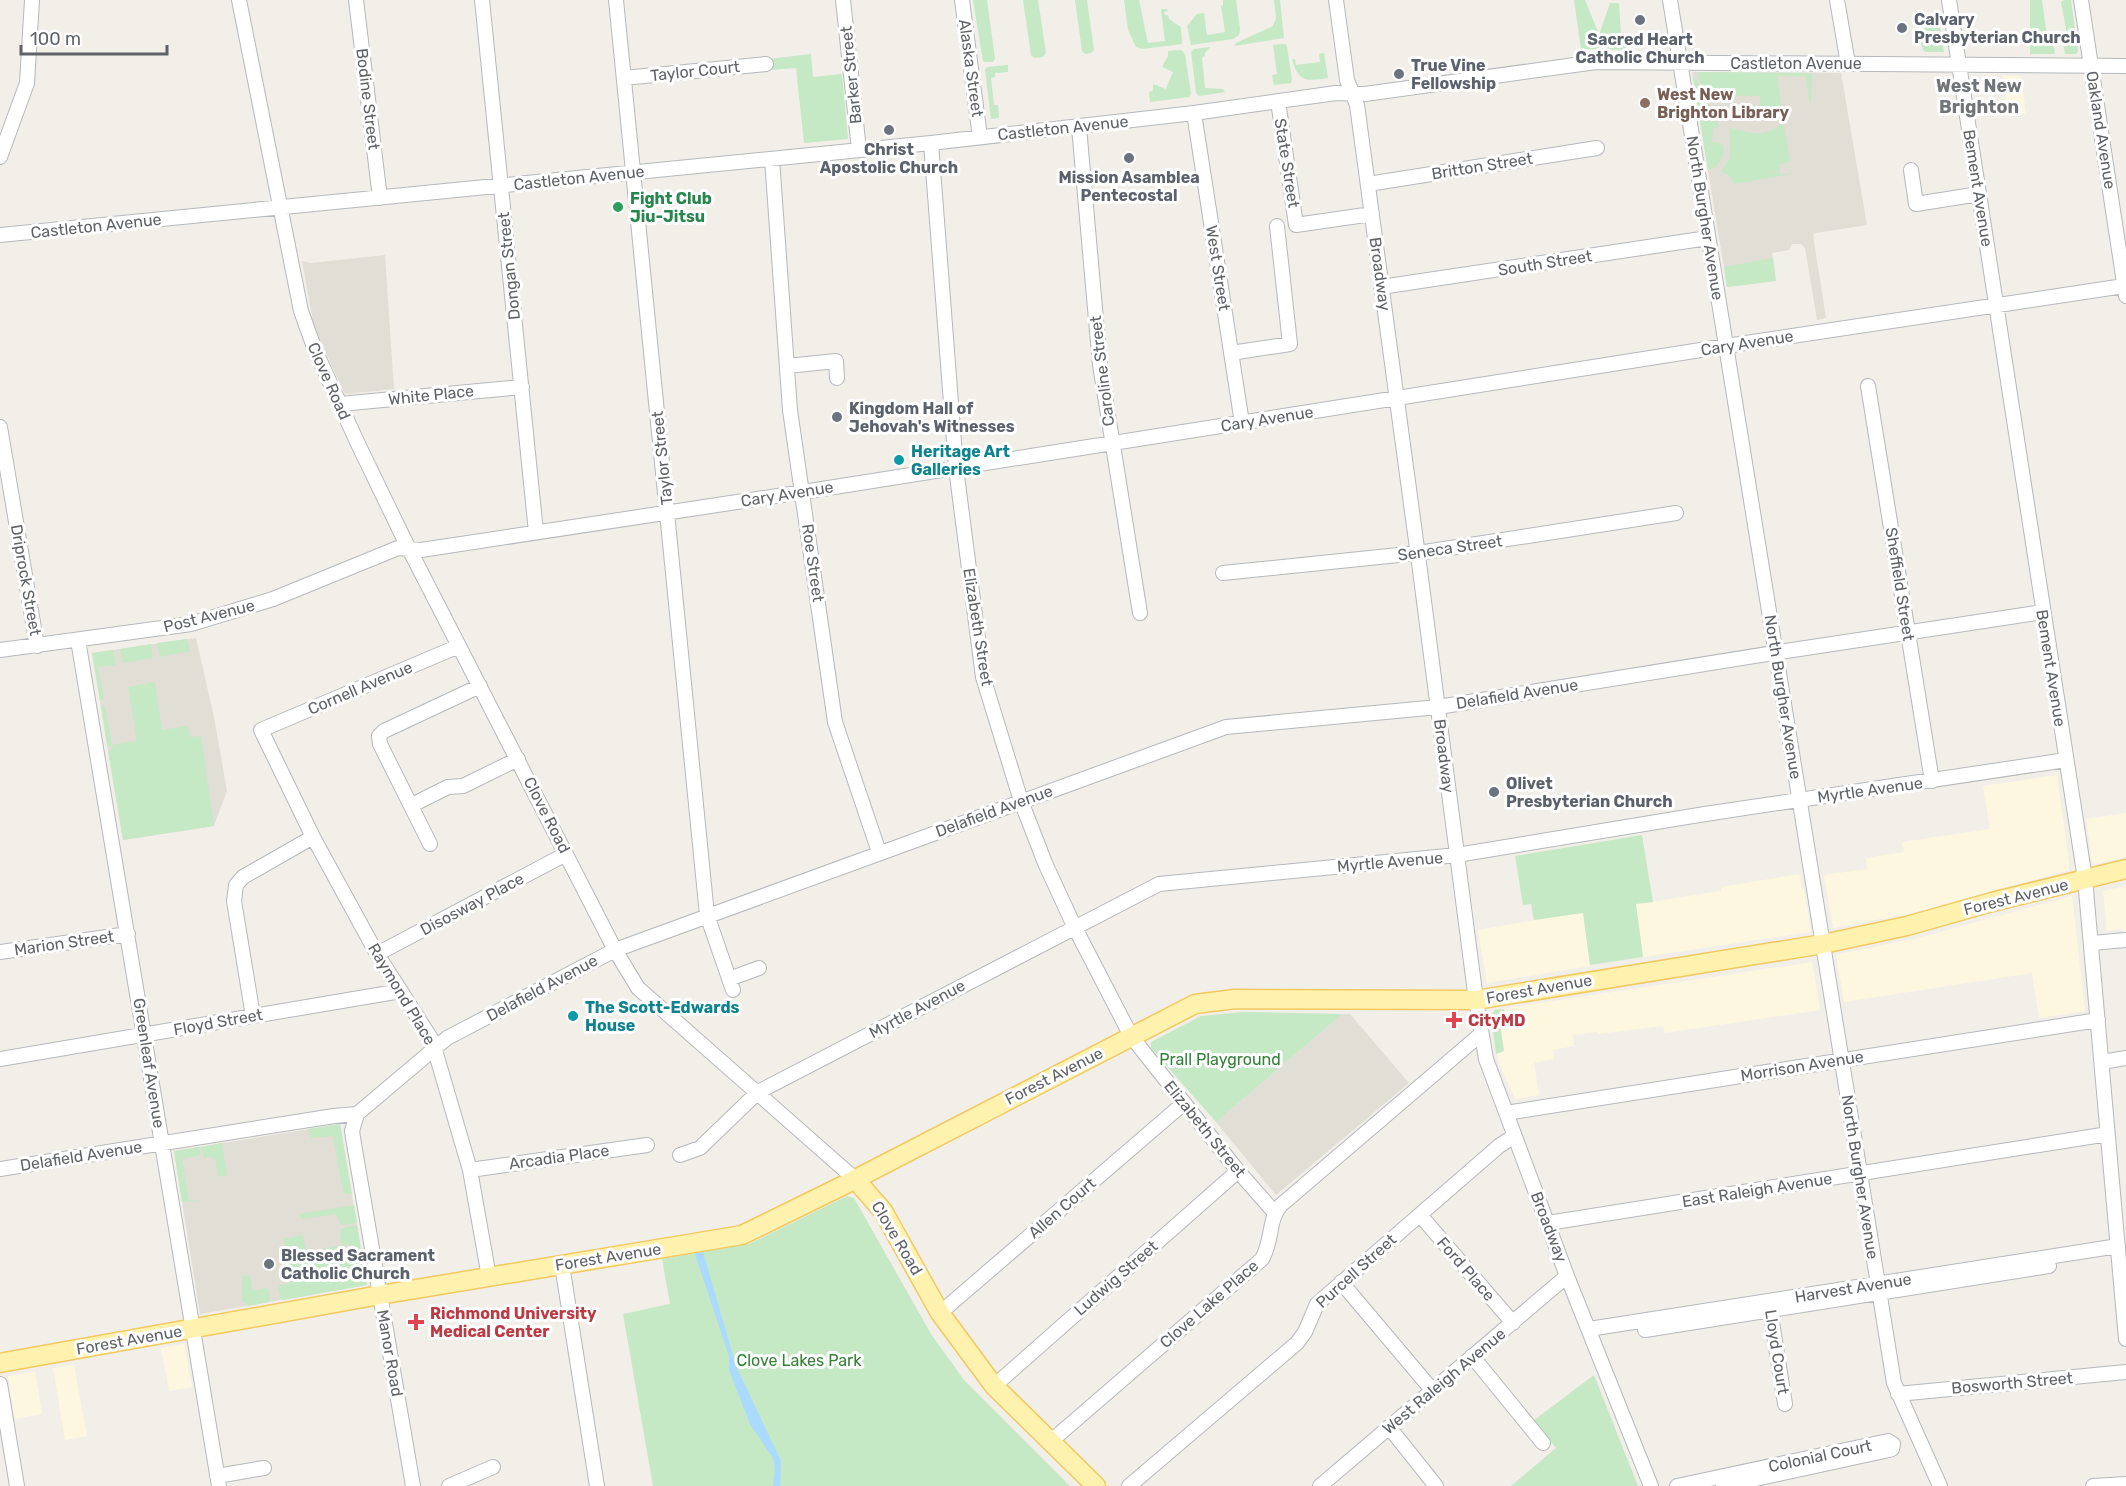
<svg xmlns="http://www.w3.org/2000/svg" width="2126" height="1486" viewBox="0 0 2126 1486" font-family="Rubik,sans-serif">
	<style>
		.commercial { fill: #fef7e0 }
		.education { fill: #e1ded6 }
		.green { fill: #c5e8c5 }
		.water { fill: #aadaff }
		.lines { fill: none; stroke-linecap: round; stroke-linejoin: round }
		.minor-casing { stroke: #b5b8bc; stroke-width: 16 }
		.major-casing { stroke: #f2c960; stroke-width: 21 }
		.minor { stroke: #fff; stroke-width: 14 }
		.major { stroke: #fff2af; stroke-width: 18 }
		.worship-dot { fill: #6b7280; stroke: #fff; stroke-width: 2 }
		.education-dot { fill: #8d6e63; stroke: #fff; stroke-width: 2 }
		.leisure-dot { fill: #2e9e5b; stroke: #fff; stroke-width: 2 }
		.culture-dot { fill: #0f9aa8; stroke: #fff; stroke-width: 2 }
		.health-dot { fill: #e0444e; stroke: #fff; stroke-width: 2 }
		.labels { text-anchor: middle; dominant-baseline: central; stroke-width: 6; stroke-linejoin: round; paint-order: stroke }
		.worship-label { font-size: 16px; font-weight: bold; fill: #5b616d; stroke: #fff; text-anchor: start }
		.street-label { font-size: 16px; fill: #5f6368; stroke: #fff }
		.education-label { font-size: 16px; font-weight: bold; fill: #785e54; stroke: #fff; text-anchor: start }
		.leisure-label { font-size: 16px; font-weight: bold; fill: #27864d; stroke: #fff; text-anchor: start }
		.culture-label { font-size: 16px; font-weight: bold; fill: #0d838f; stroke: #fff; text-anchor: start }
		.health-label { font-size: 16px; font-weight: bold; fill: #be3a42; stroke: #fff; text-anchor: start }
		.park-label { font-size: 16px; fill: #348238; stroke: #fff }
		.neighbourhood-label { font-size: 18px; font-weight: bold; fill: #70757a; stroke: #fff }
	</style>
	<rect width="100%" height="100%" fill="#f1efe8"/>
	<!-- commercial -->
	<path class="commercial" d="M2003,76H2021L2026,113L2008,115Z
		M2057,775L2069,863V870L1913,913L1833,928L1824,875L1867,869L1866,858L1904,852L1902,842L1990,829L1983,786Z
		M2126,813V857L2094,864L2092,862L2086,819Z
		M1799,874L1802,889H1804L1811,932L1643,957L1636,904L1721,891V887Z
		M2126,886V934H2124L2123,929L2107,931L2103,891Z
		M2072,896L2085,1011L2039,1018L2032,973L1844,1002L1836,955L1918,938Z
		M1583,912L1590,966L1487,983L1478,930Z
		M1812,962L1820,1010L1665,1033L1663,1026L1598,1034L1597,1032L1573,1035L1574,1046L1553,1050L1554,1059L1534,1063L1539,1095L1515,1099L1499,1063L1491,1016L1495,1010Z
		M184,1344L192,1387L169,1391L161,1348Z
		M74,1365L87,1436L65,1440L53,1368Z
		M35,1372L42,1414L15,1419L8,1376Z"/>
	<!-- education -->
	<path class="education" d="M1692,72L1841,73L1867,225L1816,233L1813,235L1826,318L1817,320L1805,248L1801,244H1792L1789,250L1772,253L1776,281L1727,287Z
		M385,255L394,389L345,394L314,327L302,261L311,263Z
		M196,638L214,717L227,791L214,826L123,840L92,653Z
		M1342,1014H1350L1409,1083L1276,1195L1216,1122Z
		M340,1124L367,1285L200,1314L174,1151Z"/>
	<!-- green -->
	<path class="green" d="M973,0H987L995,59L993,62H985L983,61Z
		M1023,0H1038L1046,53L1043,57L1034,58L1031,55Z
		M1075,0H1087L1094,50L1091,53L1085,54L1082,51Z
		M1124,0H1139L1148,43L1165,41L1161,9H1167L1168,11L1164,12L1165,15H1168L1169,19L1181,27L1182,44L1142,49L1136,47L1128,30Z
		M1223,0H1236L1240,29L1239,35L1233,39L1191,45L1187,26L1197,14L1204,13L1207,35L1225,32L1221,6L1223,5Z
		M1274,0H1280L1284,38L1234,46L1236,43L1273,26L1276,18Z
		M1574,0H1585L1598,32L1599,49H1581Z
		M2030,0H2042L2047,37L2052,36L2055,54H2030Z
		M2064,0H2071L2078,51L2076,54H2065L2062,35L2067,34L2061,2Z
		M1610,3H1619L1621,35L1628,42V50L1601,49L1600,32Z
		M1924,15H1938L1944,52H1926L1923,50L1921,43L1923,36H1916V30H1923L1927,26V18Z
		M1281,44H1286L1287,47L1292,79L1291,83L1274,85L1272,75L1277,74L1273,45Z
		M1210,47L1205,53V56L1202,57L1205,88L1223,89L1225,92L1199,96L1196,93L1191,52L1194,49Z
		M1181,50L1185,54L1191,94L1189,97L1150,102L1149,92L1153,91V84L1166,89L1173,72L1162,67L1168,56V51Z
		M1324,53L1328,78C1306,81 1299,83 1292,59H1295L1296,65L1320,62L1319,54Z
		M811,54L813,77L842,74L848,139L804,143L796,68L770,70L769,59Z
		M1008,65V72L995,73V77L991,78L994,105H998L999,118L991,119L985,70L987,67Z
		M1698,72L1812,73L1811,103L1809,102L1806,76H1777L1784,124L1772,117V112H1760V96L1707,95L1698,77Z
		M1693,78L1697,80L1719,127L1713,128L1712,142L1720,143L1724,147L1723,157L1715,167L1708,170Z
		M1779,125L1784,126L1790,162L1779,164L1780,170L1764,174L1780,171L1781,175L1793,173L1792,174L1734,184L1730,176L1721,171L1730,158V128C1749,133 1763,138 1779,125Z
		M1773,258L1776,281L1727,287L1724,267Z
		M187,639L190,651L160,657L157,643Z
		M151,644L153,658L123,663L120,649Z
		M113,650L116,665L98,667L104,700H100L92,653Z
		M155,682L162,730L188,726L190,737L201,736L214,826L123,840L108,751L112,750V746H107L101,706H105L112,745L137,741L128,687Z
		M1642,835L1653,902L1636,904L1643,957L1590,965L1583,913L1534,920L1531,904L1523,905L1515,856Z
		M1504,1009L1505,1015L1499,1017L1504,1051L1496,1054L1491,1016L1495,1010Z
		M1242,1012L1342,1014L1216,1122L1151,1048V1042L1201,1016Z
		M340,1124L352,1194H345L343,1192L333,1136L311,1138L308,1129Z
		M222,1143L227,1175L218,1177L215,1158L209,1156L204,1159L202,1147Z
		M199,1147L201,1155L182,1159L189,1200H200L182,1202L174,1151Z
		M847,1196L854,1198L931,1334L964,1380L1070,1486H653L623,1314C640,1311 653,1307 670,1304L662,1259L749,1244Z
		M354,1205L357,1223L341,1225L336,1214L303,1219L299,1214Z
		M357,1225L367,1285L283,1300L280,1297L278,1289L280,1285L291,1283L288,1264L298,1262L297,1259L296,1261L288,1263L284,1239L303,1235L306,1252L341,1246V1254L347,1257L352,1254L353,1248L348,1244L342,1246L340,1232L342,1228Z
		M250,1275L252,1288L255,1290L265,1288L269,1290L270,1299L269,1302L249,1306L242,1301V1276Z
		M1594,1375L1638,1486H1511L1556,1448L1533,1421Z"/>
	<!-- water -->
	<path class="water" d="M703,1252L736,1366L781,1461L780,1486H773L775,1468L773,1458L750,1424L729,1370V1356L695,1254Z"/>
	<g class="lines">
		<!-- minor casing -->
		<g class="minor-casing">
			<path id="minor" d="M239,0L301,311L315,350L359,446L404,539L615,950L638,988L855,1179
				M356,0L380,198
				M482,0L536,532
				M616,0L707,915L733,990
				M843,0L859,150
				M962,0L980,137
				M1336,0L1347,80L1357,105L1419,563L1476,1000L1486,1059L1567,1276L1651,1486
				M1670,0L1894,1383L1940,1486
				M1837,0L1848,64
				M1949,0L2085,879L2126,1339
				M2081,0L2126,296
				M624,78L766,64
				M1278,101L1296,225L1372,214
				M1194,113L1242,423
				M1079,127L1100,365L1140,613
				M931,143L956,468L983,677L1021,801L1045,863L1074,926L1131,1036L1238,1171L1274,1212
				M0,157L27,83L32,0
				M772,159L790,410L835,722L879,852
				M1911,170L1916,204L1979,194
				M1368,184L1597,148
				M0,235L931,143L1194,113L1336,93L1365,94L1596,62L2126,66
				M1381,287L1708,238
				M1231,353L1290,344L1277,226
				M787,366L836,361L837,378
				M1868,386L1932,781
				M340,404L522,387
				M0,427L37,646
				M1223,573L1418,553L1676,513
				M78,640L219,1486
				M459,646L261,730L313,837L377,954L432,1040L470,1170L489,1277
				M0,650L191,624L273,599L398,548L421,550L803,492L1726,346L2124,286
				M412,805L448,787L463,786L518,759
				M430,844L380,744L379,736L384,731L480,686
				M2092,943L2126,940
				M0,952L128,934
				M377,954L566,854
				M729,979L759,968
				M253,1016L234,901L236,885L243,877L313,837
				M0,1059L401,991
				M2102,1062L2126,1058
				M1506,1113L2098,1020
				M357,1114L352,1131L354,1144L413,1486
				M680,1155L700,1148L758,1092L1159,884L1457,855L1705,814L2066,760
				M0,1169L334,1116L357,1114L447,1038L615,950L1226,727L1438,707L1786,651L2043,612
				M470,1170L647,1145
				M1420,1215L1513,1323
				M1548,1223L2108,1134
				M562,1265L597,1486
				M1341,1282L1433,1391
				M1769,1303L1785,1404
				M940,1313L1184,1103
				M1589,1329L2118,1246
				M1645,1330L2049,1266
				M1472,1356L1543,1443
				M0,1384L17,1486
				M994,1386L1238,1171
				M1898,1394L2126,1372
				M1389,1427L1436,1486
				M1050,1442L1262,1259C1273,1240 1268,1219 1281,1205L1481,1034
				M217,1476L264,1468
				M449,1486L493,1467
				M1129,1486L1297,1343L1305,1332L1317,1304L1499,1146L1514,1136
				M1320,1486L1567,1276
				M1677,1486L1888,1441L1893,1444L1892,1449L1889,1450L1723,1486
				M2093,1486L2126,1484"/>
		</g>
		<!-- major casing -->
		<g class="major-casing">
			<path id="major" d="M855,1179L883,1211L940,1313L994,1386L1096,1486
				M0,1363L380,1295L742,1235L842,1186L1195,1004L1235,999L1476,1000L1823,944L1907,926L1992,902L2126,869"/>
		</g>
		<!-- minor -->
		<use href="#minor" class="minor"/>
		<!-- major -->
		<use href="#major" class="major"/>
	</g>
	<!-- markers -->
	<g class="worship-dot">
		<circle cx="1640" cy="20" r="6"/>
		<circle cx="1902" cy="28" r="6"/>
		<circle cx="1399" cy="74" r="6"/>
		<circle cx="889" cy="130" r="6"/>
		<circle cx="1129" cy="158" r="6"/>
		<circle cx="837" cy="417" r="6"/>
		<circle cx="1494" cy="792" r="6"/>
		<circle cx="269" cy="1264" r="6"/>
	</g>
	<circle class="education-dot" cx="1645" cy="103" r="6"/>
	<circle class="leisure-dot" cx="618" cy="207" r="6"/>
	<g class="culture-dot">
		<circle cx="899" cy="460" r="6"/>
		<circle cx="573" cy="1016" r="6"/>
	</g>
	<g class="health-dot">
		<path d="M1451 1011h6v6h6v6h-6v6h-6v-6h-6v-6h6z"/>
		<path d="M413 1313h6v6h6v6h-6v6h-6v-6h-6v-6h6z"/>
	</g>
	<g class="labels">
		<!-- worship labels -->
		<g class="worship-label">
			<text x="1914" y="19">Calvary<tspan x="1914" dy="18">Presbyterian Church</tspan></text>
			<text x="1640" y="39" text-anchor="middle">Sacred Heart<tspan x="1640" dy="18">Catholic Church</tspan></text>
			<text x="1411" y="65">True Vine<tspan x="1411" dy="18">Fellowship</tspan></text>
			<text x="889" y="149" text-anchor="middle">Christ<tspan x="889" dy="18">Apostolic Church</tspan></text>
			<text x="1129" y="177" text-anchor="middle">Mission Asamblea<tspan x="1129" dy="18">Pentecostal</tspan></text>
			<text x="849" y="408">Kingdom Hall of<tspan x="849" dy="18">Jehovah's Witnesses</tspan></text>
			<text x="1506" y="783">Olivet<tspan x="1506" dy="18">Presbyterian Church</tspan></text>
			<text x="281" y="1255">Blessed Sacrament<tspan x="281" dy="18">Catholic Church</tspan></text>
		</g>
		<!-- street labels -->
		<g class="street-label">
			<text x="1796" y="63">Castleton Avenue</text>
			<text transform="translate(971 68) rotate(82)">Alaska Street</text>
			<text transform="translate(695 71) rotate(-6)">Taylor Court</text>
			<text transform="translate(851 75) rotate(-96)">Barker Street</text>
			<text transform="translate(368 99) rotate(83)">Bodine Street</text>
			<text transform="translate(1063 128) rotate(-6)">Castleton Avenue</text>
			<text transform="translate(2101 130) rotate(81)">Oakland Avenue</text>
			<text transform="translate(1287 163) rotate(81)">State Street</text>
			<text transform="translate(1482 166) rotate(-9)">Britton Street</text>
			<text transform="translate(579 178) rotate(-6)">Castleton Avenue</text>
			<text transform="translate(1978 188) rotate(81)">Bement Avenue</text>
			<text transform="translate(1705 218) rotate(81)">North Burgher Avenue</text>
			<text transform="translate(96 226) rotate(-6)">Castleton Avenue</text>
			<text transform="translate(1545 263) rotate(-9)">South Street</text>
			<text transform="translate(509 266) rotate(-96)">Dongan Street</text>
			<text transform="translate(1218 268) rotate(81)">West Street</text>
			<text transform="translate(1380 274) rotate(82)">Broadway</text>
			<text transform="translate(1747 343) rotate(-9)">Cary Avenue</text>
			<text transform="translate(1102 371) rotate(-97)">Caroline Street</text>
			<text transform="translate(329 381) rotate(66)">Clove Road</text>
			<text transform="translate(431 395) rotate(-6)">White Place</text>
			<text transform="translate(1267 419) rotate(-9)">Cary Avenue</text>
			<text transform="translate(662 458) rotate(-96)">Taylor Street</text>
			<text transform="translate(787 494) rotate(-9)">Cary Avenue</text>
			<text transform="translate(1450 548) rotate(-8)">Seneca Street</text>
			<text transform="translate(813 563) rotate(82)">Roe Street</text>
			<text transform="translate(26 580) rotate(80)">Driprock Street</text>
			<text transform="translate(1900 584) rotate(81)">Sheffield Street</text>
			<text transform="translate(209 616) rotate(-14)">Post Avenue</text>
			<text transform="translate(978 627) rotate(81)">Elizabeth Street</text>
			<text transform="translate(2051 668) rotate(81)">Bement Avenue</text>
			<text transform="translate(360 688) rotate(-23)">Cornell Avenue</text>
			<text transform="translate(1517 694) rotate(-9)">Delafield Avenue</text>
			<text transform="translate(1783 697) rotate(81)">North Burgher Avenue</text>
			<text transform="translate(1444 756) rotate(83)">Broadway</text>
			<text transform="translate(1870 790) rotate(-8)">Myrtle Avenue</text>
			<text transform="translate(994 811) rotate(-20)">Delafield Avenue</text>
			<text transform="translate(547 815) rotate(63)">Clove Road</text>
			<text transform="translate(1390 862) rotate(-5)">Myrtle Avenue</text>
			<text transform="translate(2016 897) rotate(-14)">Forest Avenue</text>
			<text transform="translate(472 904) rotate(-28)">Disosway Place</text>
			<text transform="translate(64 943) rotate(-8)">Marion Street</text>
			<text transform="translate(542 988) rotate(-28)">Delafield Avenue</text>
			<text transform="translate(1539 989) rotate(-10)">Forest Avenue</text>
			<text transform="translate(402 994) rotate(59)">Raymond Place</text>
			<text transform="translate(917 1009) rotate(-28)">Myrtle Avenue</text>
			<text transform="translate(218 1022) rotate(-10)">Floyd Street</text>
			<text transform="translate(149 1063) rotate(81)">Greenleaf Avenue</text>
			<text transform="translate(1802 1066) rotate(-9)">Morrison Avenue</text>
			<text transform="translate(1054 1076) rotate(-27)">Forest Avenue</text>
			<text transform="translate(1205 1129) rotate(51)">Elizabeth Street</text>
			<text transform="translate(81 1156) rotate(-9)">Delafield Avenue</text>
			<text transform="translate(559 1157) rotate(-8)">Arcadia Place</text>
			<text transform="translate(1860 1177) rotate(81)">North Burgher Avenue</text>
			<text transform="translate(1757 1190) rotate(-9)">East Raleigh Avenue</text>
			<text transform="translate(1062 1208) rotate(-41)">Allen Court</text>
			<text transform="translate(1549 1227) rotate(69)">Broadway</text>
			<text transform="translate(897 1238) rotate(59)">Clove Road</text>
			<text transform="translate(608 1257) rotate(-9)">Forest Avenue</text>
			<text transform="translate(1466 1269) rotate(49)">Ford Place</text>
			<text transform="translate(1356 1271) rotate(-42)">Purcell Street</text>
			<text transform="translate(1116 1278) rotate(-41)">Ludwig Street</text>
			<text transform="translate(1853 1288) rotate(-9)">Harvest Avenue</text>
			<text transform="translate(1209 1304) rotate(-41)">Clove Lake Place</text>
			<text transform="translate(129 1340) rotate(-10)">Forest Avenue</text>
			<text transform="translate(1777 1352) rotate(81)">Lloyd Court</text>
			<text transform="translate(390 1353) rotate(80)">Manor Road</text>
			<text transform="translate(1444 1381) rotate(-40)">West Raleigh Avenue</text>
			<text transform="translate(2012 1383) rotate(-5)">Bosworth Street</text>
			<text transform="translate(1820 1456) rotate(-12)">Colonial Court</text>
		</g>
		<!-- education labels -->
		<g class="education-label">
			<text x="1657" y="94">West New<tspan x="1657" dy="18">Brighton Library</tspan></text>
		</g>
		<!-- leisure labels -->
		<g class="leisure-label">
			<text x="630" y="198">Fight Club<tspan x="630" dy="18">Jiu-Jitsu</tspan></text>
		</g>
		<!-- culture labels -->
		<g class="culture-label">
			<text x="911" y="451">Heritage Art<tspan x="911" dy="18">Galleries</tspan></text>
			<text x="585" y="1007">The Scott-Edwards<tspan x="585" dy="18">House</tspan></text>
		</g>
		<!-- health labels -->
		<g class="health-label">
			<text x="1468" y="1020">CityMD</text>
			<text x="430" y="1313">Richmond University<tspan x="430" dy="18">Medical Center</tspan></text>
		</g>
		<!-- park labels -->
		<g class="park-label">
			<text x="1220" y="1059">Prall Playground</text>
			<text x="799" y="1360">Clove Lakes Park</text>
		</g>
		<!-- neighbourhood labels -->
		<g class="neighbourhood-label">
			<text x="1979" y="86">West New<tspan x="1979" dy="21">Brighton</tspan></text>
		</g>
	</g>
	<!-- scale -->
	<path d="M21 45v9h146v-9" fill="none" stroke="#5f6368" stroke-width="3"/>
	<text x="30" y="45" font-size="18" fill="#5f6368" stroke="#ffffff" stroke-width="4.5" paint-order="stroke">100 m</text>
</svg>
